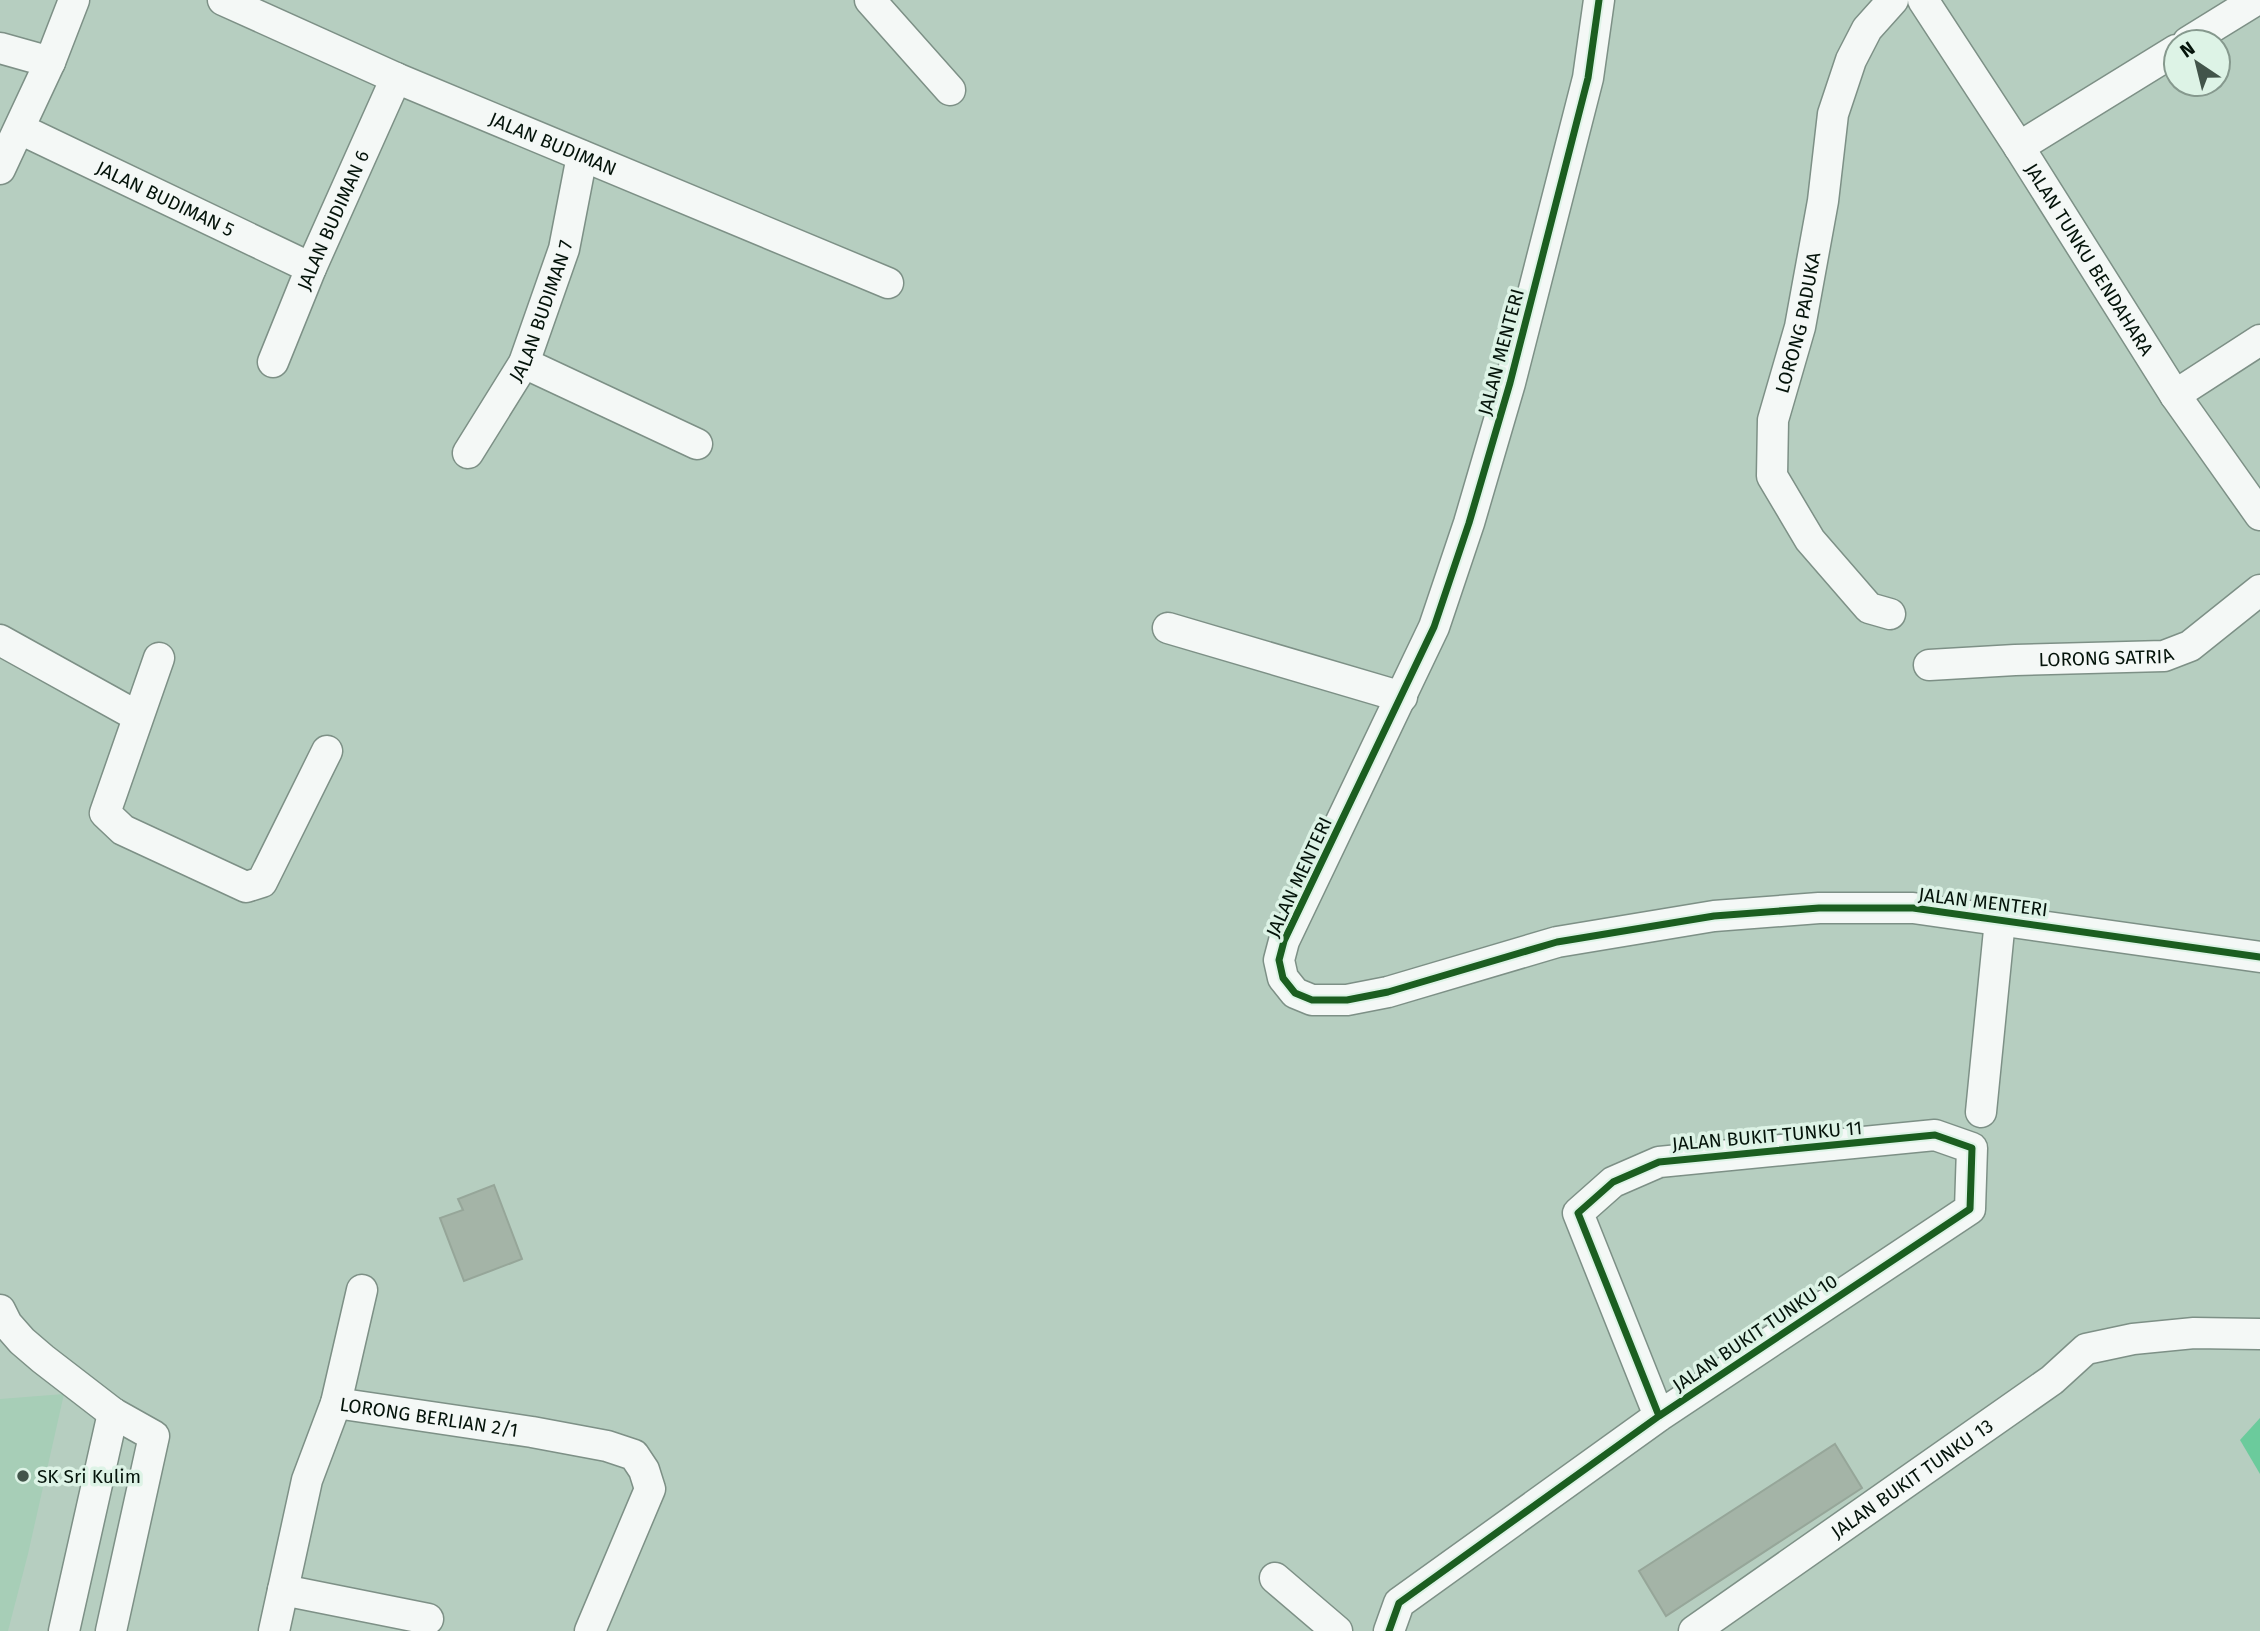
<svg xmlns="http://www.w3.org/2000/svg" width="2260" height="1631" viewBox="0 0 2260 1631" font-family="'Fira Sans',sans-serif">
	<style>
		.built { fill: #a7ceb7 }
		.water { fill: #6bcb9c }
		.building { fill: #a4b4a7; stroke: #96a699; stroke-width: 2 }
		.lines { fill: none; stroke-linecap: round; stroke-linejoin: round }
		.minor-casing { stroke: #7d9086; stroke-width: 33 }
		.minor { stroke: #f4f8f6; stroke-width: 30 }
		.cycleway-casing { stroke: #ddf3e6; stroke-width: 11 }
		.cycleway { stroke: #1b5e20; stroke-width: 7 }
		.poi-dot { fill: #42544a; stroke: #ddf3e6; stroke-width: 2.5 }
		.labels { text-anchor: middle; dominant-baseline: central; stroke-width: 7; stroke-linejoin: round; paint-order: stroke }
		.street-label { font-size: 19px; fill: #04130a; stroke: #ddf3e6 }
		.poi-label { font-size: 19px; fill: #04130a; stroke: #ddf3e6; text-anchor: start }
	</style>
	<rect width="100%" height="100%" fill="#b6cec0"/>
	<!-- built -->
	<path class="built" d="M64,1394L28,1554L8,1631H0V1399Z"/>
	<!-- water -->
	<path class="water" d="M2260,1418V1474L2240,1440Z"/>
	<!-- building -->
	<path class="building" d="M494,1185L522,1259L464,1281L440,1218L463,1210L458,1199Z
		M1835,1444L1862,1488L1666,1616L1639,1571Z"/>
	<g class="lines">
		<!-- minor casing -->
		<g class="minor-casing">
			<g id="minor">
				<path id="s1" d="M223,0L396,78L888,283"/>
				<path d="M870,0L950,90"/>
				<path d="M1599,0L1588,78L1510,383L1469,523L1434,627L1284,941L1279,960L1283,978L1295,993L1312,1000H1347L1388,992L1557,942L1714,916L1819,908H1913L2260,957"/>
				<path id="s2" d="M1923,0L2019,147L2175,395L2260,515"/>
				<path d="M2188,42L2256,0"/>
				<path d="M0,48L50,62"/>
				<path id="s3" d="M20,129L311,268"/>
				<path d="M2019,147L2176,50"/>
				<path d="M0,169L50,62L74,0"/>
				<path id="s4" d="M273,362L311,268L396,78"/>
				<path d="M524,363L697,444"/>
				<path d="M2175,395L2260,340"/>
				<path id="s5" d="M468,453L524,363L564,249L582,156"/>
				<path id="s6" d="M1890,614L1869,608L1810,540L1772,476L1773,420L1800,327L1823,201L1833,114L1851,60L1867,29L1893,0"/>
				<path d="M1168,628L1402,697"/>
				<path d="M0,640L137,716"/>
				<path d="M159,658L105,813L123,830L246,887L262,882L327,751"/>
				<path id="s7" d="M1929,665L2015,660L2164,656L2190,646L2260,590"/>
				<path d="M1981,1112L2000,920"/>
				<path d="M0,1310L7,1324L22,1341L43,1359L113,1413L154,1436L111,1631"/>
				<path id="s8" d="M336,1403L532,1432L607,1446L634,1455L644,1470L650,1489L590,1631"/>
				<path d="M1275,1578L1337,1631"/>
				<path d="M283,1590L428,1619"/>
				<path d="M64,1631L113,1413"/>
				<path d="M274,1631L307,1480L336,1403L362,1290"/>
				<path d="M1389,1631L1399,1603L1659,1416L1970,1209L1972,1148L1935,1135L1659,1162L1613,1182L1578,1213L1659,1416"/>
				<path id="s9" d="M1694,1631L2052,1380L2086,1349L2133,1339L2194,1333L2260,1334"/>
			</g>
		</g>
		<!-- minor -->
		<use href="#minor" class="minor"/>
		<!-- cycleway casing -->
		<g class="cycleway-casing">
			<path id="cycleway" d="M1599,0L1588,78L1510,383L1469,523L1434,627L1284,941L1279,960L1283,978L1295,993L1312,1000H1347L1388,992L1557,942L1714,916L1819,908H1913L2260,957
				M1389,1631L1399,1603L1659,1416L1970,1209L1972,1148L1935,1135L1659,1162L1613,1182L1578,1213L1659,1416"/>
		</g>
		<!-- cycleway -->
		<use href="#cycleway" class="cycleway"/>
	</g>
	<!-- markers -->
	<circle class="poi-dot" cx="23" cy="1476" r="7"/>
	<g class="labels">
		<!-- street labels -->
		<g class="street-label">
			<text stroke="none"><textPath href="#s1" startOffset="360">JALAN BUDIMAN</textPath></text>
			<text stroke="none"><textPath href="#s3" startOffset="161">JALAN BUDIMAN 5</textPath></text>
			<text stroke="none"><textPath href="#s4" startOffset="154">JALAN BUDIMAN 6</textPath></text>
			<text stroke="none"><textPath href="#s2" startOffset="308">JALAN TUNKU BENDAHARA</textPath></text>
			<text stroke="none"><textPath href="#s5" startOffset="161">JALAN BUDIMAN 7</textPath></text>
			<text stroke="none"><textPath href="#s6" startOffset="343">LORONG PADUKA</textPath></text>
			<text transform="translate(1501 352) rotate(-75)">JALAN MENTERI</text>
			<text stroke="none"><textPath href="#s7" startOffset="177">LORONG SATRIA</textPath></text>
			<text transform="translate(1299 877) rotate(-65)">JALAN MENTERI</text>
			<text transform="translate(1983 902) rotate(7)">JALAN MENTERI</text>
			<text transform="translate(1767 1136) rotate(-5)">JALAN BUKIT TUNKU 11</text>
			<text transform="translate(1755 1333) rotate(-34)">JALAN BUKIT TUNKU 10</text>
			<text stroke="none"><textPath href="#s8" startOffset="94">LORONG BERLIAN 2/1</textPath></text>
			<text stroke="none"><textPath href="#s9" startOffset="266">JALAN BUKIT TUNKU 13</textPath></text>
		</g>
		<!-- poi labels -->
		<g class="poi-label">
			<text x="37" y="1476">SK Sri Kulim</text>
		</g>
	</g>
	<!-- north arrow -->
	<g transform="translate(2197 63) rotate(325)"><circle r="33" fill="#ddf3e6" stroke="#86998e" stroke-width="2"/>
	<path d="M0-5L12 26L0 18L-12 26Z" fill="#42544a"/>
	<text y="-10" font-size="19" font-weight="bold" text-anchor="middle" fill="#04130a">N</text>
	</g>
</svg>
